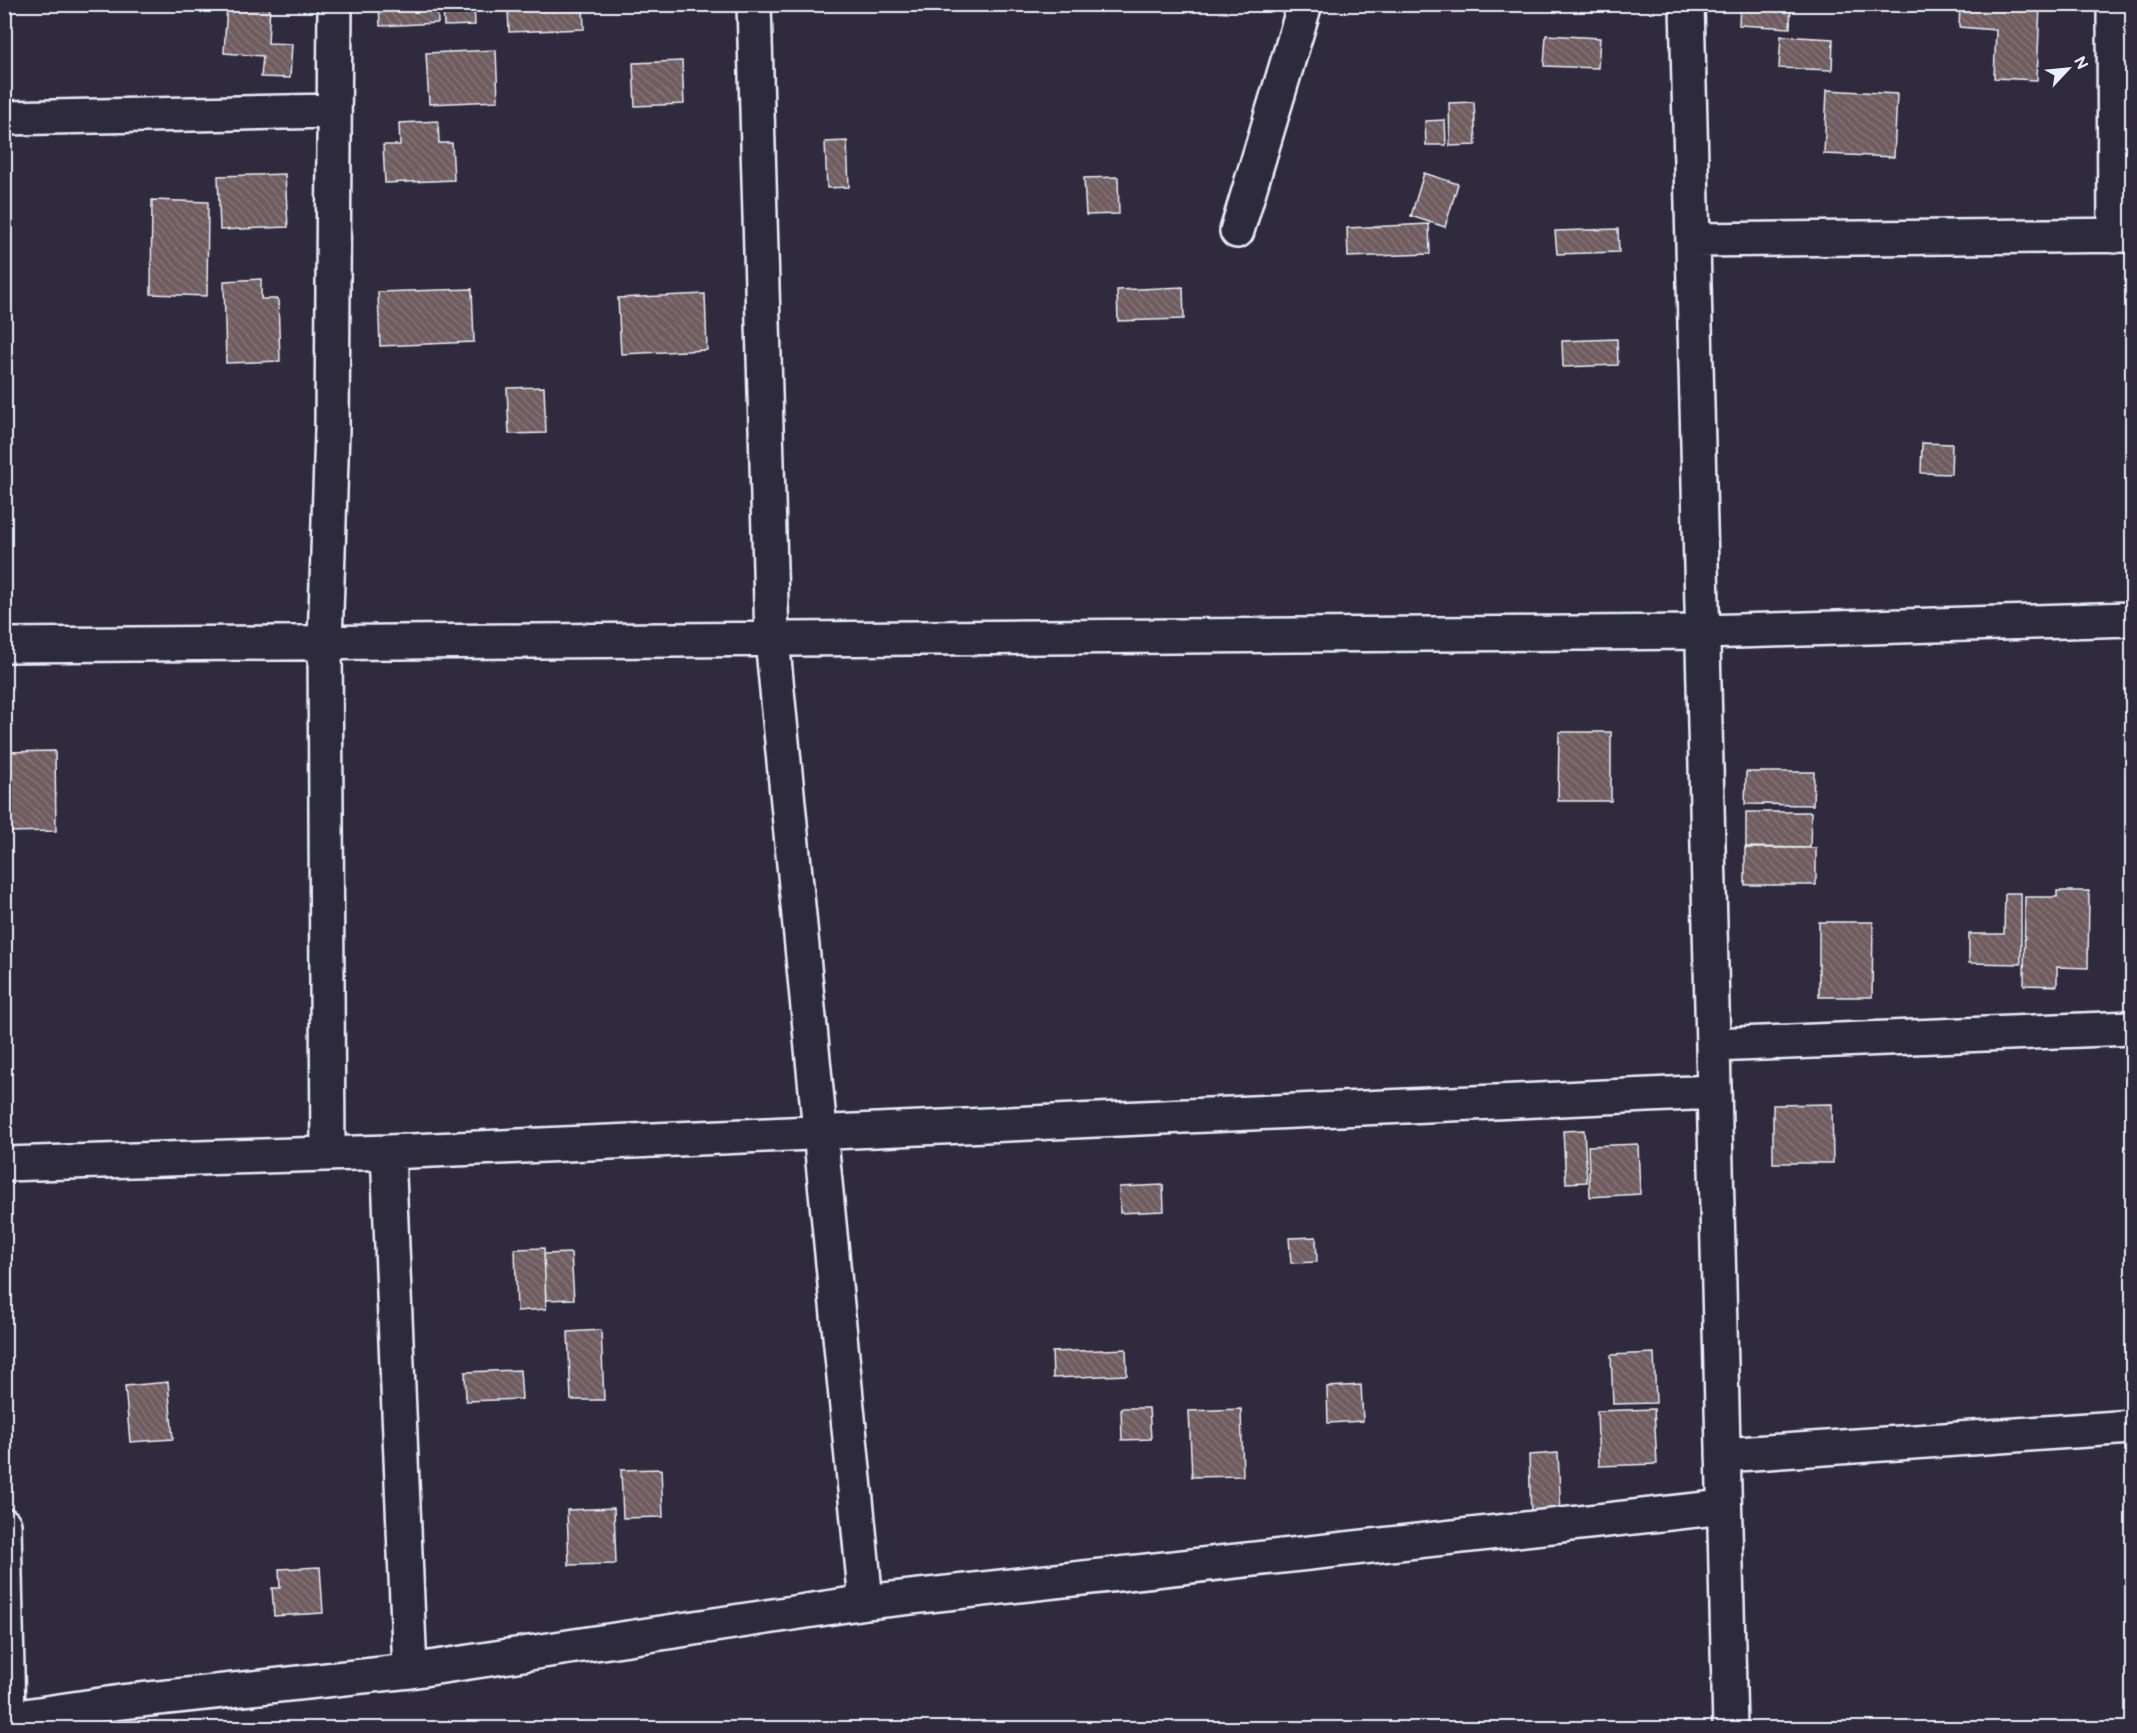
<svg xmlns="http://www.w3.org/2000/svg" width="2137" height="1733" viewBox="0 0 2137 1733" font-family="'Balsamiq Sans',sans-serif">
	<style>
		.building { fill: url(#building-back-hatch); stroke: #e8f1f8; stroke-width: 1.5 }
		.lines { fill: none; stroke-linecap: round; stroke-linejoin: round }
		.minor-casing { stroke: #e8f1f8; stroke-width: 38 }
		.minor { stroke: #2f2a3d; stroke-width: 33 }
	</style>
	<defs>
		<pattern id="building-back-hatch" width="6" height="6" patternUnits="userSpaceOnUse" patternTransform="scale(1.5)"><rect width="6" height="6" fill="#705c5e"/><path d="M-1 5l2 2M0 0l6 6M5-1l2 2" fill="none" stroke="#847476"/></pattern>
	</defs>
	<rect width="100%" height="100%" fill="#2f2a3d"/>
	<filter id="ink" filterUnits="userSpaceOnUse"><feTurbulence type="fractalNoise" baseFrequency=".0167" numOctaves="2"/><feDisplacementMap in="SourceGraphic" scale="12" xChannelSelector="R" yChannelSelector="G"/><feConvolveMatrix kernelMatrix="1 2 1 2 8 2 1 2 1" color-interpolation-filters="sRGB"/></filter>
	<g filter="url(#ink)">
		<!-- building -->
		<path class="building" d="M33,4H87V8Z
			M227,4H270L268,43L292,44L290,78L261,77L263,56L224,53Z
			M379,4H437L438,23L380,26Z
			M443,4H474L475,25L444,26Z
			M1740,4H1791L1790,28L1739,25Z
			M1960,4H2040L2037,80L1994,78L1996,30L1959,27Z
			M583,5L584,29L509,32L508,8Z
			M1546,35L1600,38L1598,68L1544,66Z
			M1781,36L1833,39L1832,70L1779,68Z
			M496,50L498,101L429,104L426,53Z
			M682,61L684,104L635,106L633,63Z
			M1827,90L1897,94L1894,157L1824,154Z
			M1474,102L1476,145L1450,146L1449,103Z
			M1445,120L1446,145H1426L1425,121Z
			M438,121L439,143H452L454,180L385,183L383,145H400L399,123Z
			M847,141L849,187L827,188L825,142Z
			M1424,173L1458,184L1445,227L1411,216Z
			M285,174L288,227L220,230L218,176Z
			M1118,177L1119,214L1086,215L1084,178Z
			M152,200L208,202L207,296L151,294Z
			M1429,224L1430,254L1348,257L1347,228Z
			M1618,229L1619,252L1557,254L1555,231Z
			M261,279V299H278L280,361L226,363L224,281Z
			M1183,287L1184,319L1118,321L1117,290Z
			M472,289L474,342L380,346L378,292Z
			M705,294L707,350L621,354L618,298Z
			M1617,339L1618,365L1563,367L1562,341Z
			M544,387L546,433L509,434L507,388Z
			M1922,443L1952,444L1951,474L1921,473Z
			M1559,732H1611V801H1558Z
			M55,751L56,831L4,832V752Z
			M1746,772H1814L1813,805L1745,804Z
			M1746,812H1811L1810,848H1746Z
			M1745,847L1816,848V885H1745Z
			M2057,891H2089L2088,968L2057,967V986L2024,985L2025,897H2057Z
			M2005,893H2021V964L1969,963V934H2004Z
			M1819,922H1873L1872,997H1819Z
			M1832,1104L1833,1163H1773V1105Z
			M1584,1130L1587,1182L1566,1183L1563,1131Z
			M1638,1144L1640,1194L1590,1197L1588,1146Z
			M1163,1185L1164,1211L1120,1213L1119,1187Z
			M1316,1237L1317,1262L1291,1263L1289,1238Z
			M544,1248L546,1309L517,1311L515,1249Z
			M571,1253L574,1299L546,1300L544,1254Z
			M601,1330L604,1400H571L568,1332Z
			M1126,1349L1127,1375L1053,1378L1052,1352Z
			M1654,1353L1656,1403L1613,1404L1611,1355Z
			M520,1370L522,1399L466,1401L465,1372Z
			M168,1382L173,1439L130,1442L125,1386Z
			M1361,1385L1363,1421L1328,1423L1327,1387Z
			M1121,1408H1149L1151,1439L1122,1440Z
			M1241,1409L1243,1476L1192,1477L1189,1411Z
			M1654,1409L1657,1464L1599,1466L1597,1411Z
			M1558,1453L1561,1514L1531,1516L1529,1455Z
			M661,1469L663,1517L623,1518L621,1470Z
			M614,1508L616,1564L569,1565L567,1510Z
			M320,1567L323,1613L274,1616L272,1588H280L279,1569Z"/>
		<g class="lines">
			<!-- minor casing -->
			<g class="minor-casing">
				<path id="minor" d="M754,4L772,639L866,1602
					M1687,4L1730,1728
					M2114,4L2115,236
					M4,118L334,111
					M1237,231L1305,4
					M1693,240L2132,235
					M4,645L1702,632L2132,619
					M1713,1045L2132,1028
					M388,1152L410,1671
					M328,1154L325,643L332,430L335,4
					M4,1164L388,1152L1714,1092
					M1723,1455L2132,1427
					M4,1525L8,1719
					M4,1719L121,1702L410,1671L866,1602L1724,1507"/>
			</g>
			<!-- minor -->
			<use href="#minor" class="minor"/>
		</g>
	</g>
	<!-- margin -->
	<rect width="2137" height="1733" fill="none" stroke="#2f2a3d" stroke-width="24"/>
	<rect x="12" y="12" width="2113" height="1709" fill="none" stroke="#e8f1f8" stroke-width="2" filter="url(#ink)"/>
	<!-- north arrow -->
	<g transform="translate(2068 69) rotate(64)" stroke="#2f2a3d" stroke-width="4.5" paint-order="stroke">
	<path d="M0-4.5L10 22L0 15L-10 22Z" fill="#e8f1f8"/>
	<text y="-9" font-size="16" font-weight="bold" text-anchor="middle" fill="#e8f1f8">N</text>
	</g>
</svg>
